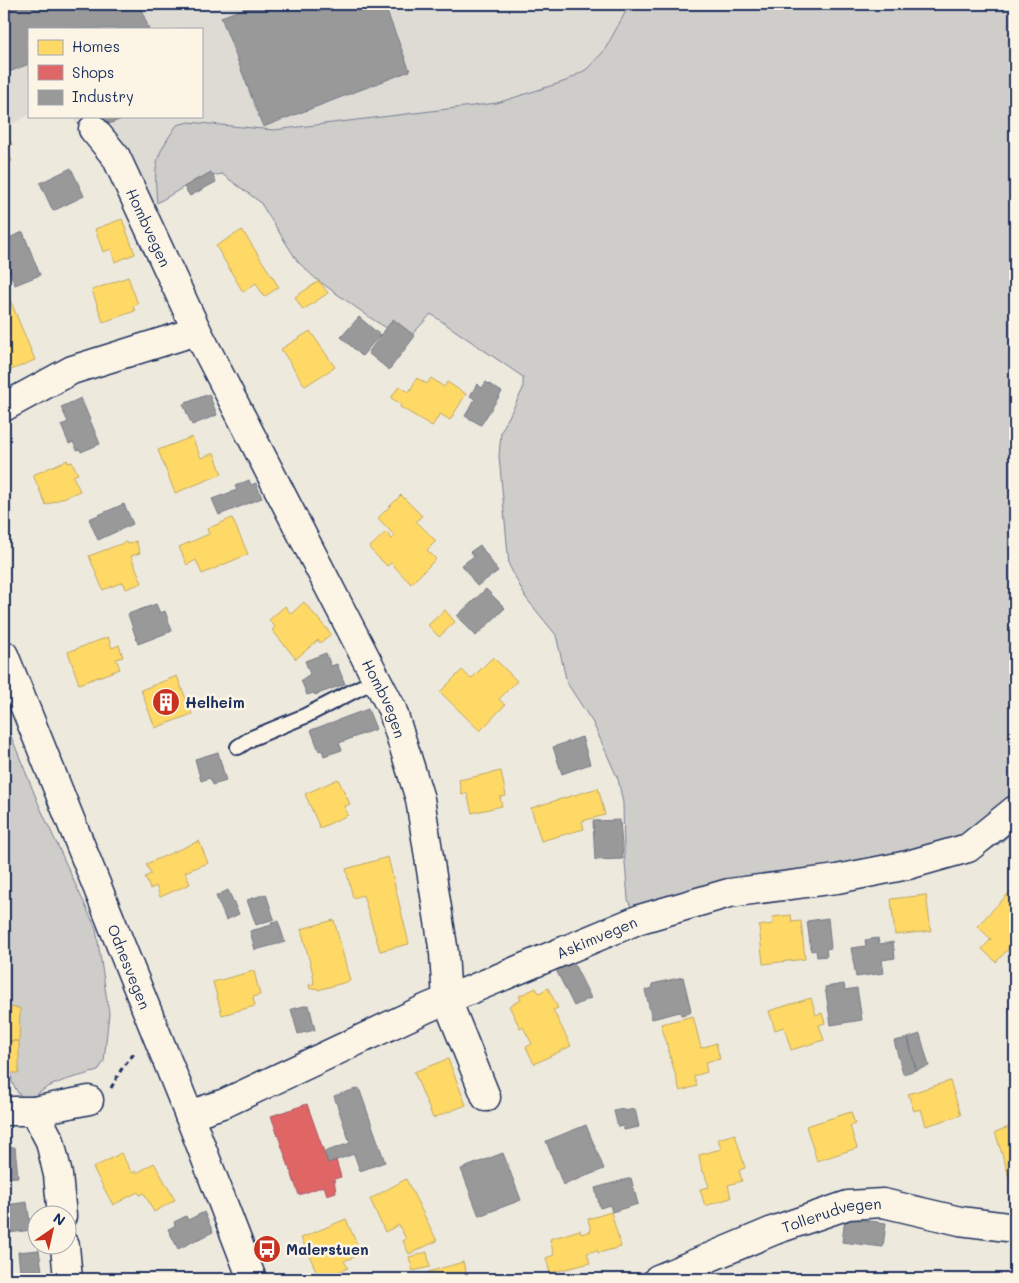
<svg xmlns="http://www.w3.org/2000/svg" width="1019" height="1283" viewBox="0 0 1019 1283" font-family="Mali,sans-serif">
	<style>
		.built { fill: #dedbd4 }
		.green { fill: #cfcdca; stroke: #757e94 }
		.homes { fill: #ffd966; stroke: #bba664 }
		.shops { fill: #e06666; stroke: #a55664 }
		.industry { fill: #999; stroke: #737987 }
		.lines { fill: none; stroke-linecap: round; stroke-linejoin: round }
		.service-casing { stroke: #1b2f5e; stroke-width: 18 }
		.minor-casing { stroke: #1b2f5e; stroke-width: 31 }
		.secondary-casing { stroke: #1b2f5e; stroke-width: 31 }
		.path { stroke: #1b2f5e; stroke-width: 3; stroke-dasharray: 5 4; stroke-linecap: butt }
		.service { stroke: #fcf5e5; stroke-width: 14 }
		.minor { stroke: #fcf5e5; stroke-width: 28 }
		.secondary { stroke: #fcf5e5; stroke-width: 28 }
		.labels { text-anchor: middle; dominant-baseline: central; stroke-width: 5; stroke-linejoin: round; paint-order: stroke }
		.street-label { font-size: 15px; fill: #1b2f5e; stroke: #fcf5e5 }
		.poi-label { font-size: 15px; font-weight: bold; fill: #1b2f5e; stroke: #fcf5e5; text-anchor: start }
	</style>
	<rect width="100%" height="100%" fill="#eee9dd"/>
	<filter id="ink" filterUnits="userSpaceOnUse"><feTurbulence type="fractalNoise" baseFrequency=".02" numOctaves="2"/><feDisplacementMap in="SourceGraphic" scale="10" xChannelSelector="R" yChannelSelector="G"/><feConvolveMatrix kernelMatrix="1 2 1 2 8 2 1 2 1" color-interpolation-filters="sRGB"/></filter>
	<g filter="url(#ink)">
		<!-- built -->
		<path class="built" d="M4,4H630L604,51L587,69L566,81L497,103L274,130L189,122L155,166L157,203L126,184L102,159L74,120L69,116H201V29H29V115L4,129Z"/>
		<!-- green -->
		<path class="green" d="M630,4H1015V828L1004,840L984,854L926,866L880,881L677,917L632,911L628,899L624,851L623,803L618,779L593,723L567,683L556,635L526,598L509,565L499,456L501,432L523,389V377L431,314L407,340L375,321L316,279L298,262L260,202L222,174L199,178L157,203C154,163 154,158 177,125L189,122L274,130L497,103L566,81L587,69L604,51Z
			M4,719L39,805L96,929L109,1013L104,1061L98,1071C71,1079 49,1081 28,1102L18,1093L12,1082L7,1011L4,1008Z"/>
		<!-- homes -->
		<path class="homes" d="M8,135L12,145L6,148L12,161L4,165V137Z
			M122,219L135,254L115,262L111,249L103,252L95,229Z
			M242,230L279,287L264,297L256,283L243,292L216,246Z
			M128,277L138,304L133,306L135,311L103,322L92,290Z
			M319,281L328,293L303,310L295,297Z
			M11,302L35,360L4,373V305Z
			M310,331L335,367L305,386L281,349Z
			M417,378L427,384L431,378L444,387L447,382L466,394L450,420L440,414L432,426L400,407L401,404L391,398L399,386L409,392Z
			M192,437L201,458L214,453L222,474L175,493L158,450Z
			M67,460L68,463L72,462L78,474L73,476L80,491L46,505L33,475Z
			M401,495L422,516L416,521L436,541L427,550L436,559L411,584L391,563L387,566L369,548L386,532L392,539L395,536L378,518Z
			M232,518L248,554L202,574L196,560L187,565L179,547L209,534L207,529Z
			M136,541L140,553L131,556L142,583L126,589L123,582L103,590L89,556L126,542L127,544Z
			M304,602L331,634L320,643L318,640L296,659L272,630L275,627L269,620L285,606L291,614Z
			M445,610L455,622L439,637L428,625Z
			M108,637L112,648L119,645L123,657L116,659L120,669L79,684L68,652Z
			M493,657L517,681L499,699L505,705L480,731L440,692L462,670L471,679Z
			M177,676L192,714L155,728L141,690Z
			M501,771L506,796L500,797L502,806L472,813L467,793L462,795L459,780Z
			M338,779L350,804L344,806L348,815L320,828L305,794Z
			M598,788L605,815L582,821L584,829L541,841L531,808Z
			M199,841L208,863L185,872L190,884L160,897L156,886L150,889L145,877L151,874L146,864Z
			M388,857L409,944L380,951L363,895L353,898L346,869Z
			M1013,889L1015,891V942L996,962L982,949L991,939L977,926Z
			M926,895L931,931L895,935L891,899Z
			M791,915L792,922L801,921L805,959L763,964L759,926L773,924L772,917Z
			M334,920L350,981L318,990L317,988L310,989L309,985L314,984L313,974L301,929Z
			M254,971L260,995L253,997L255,1006L222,1015L213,982Z
			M536,988L539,993L548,988L558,1008L553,1010L571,1046L534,1064L526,1047L532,1044L523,1027L520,1028L509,1006L521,1000L519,996Z
			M811,998L816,1015L822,1013L825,1023L819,1025L824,1040L791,1050L784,1027L775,1030L769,1011Z
			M4,1007L20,1008L19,1041H4Z
			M693,1016L701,1048L716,1043L720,1059L705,1062L707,1072L694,1076L697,1086L680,1091L661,1024Z
			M4,1041H19V1073H4Z
			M448,1059L466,1105L433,1118L414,1072Z
			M950,1081L961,1115L926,1126L921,1109L914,1111L908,1094Z
			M851,1112L855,1124L850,1126L857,1148L817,1161L806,1126Z
			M1015,1125V1188L1013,1189L995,1132Z
			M735,1134L745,1168L739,1170L742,1181L728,1185L731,1198L705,1206L700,1189L709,1187L704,1172H702L699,1155L721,1149L718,1139Z
			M121,1153L132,1173L136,1171L137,1173L154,1163L175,1200L154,1212L144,1193L140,1195L138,1192L113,1205L93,1168Z
			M406,1179L437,1241L409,1254L403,1241L406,1239L399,1225L385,1232L370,1199Z
			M611,1212L621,1247L598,1253L597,1250L587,1253L590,1263L550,1273L546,1258L554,1255L550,1239L580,1230L581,1234L591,1231L588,1219Z
			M346,1219L361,1254L344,1261L348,1268L320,1279L301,1238Z
			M427,1252L430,1267L413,1271L409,1257Z
			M463,1262L468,1279H430L428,1272Z
			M18,1271L19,1279H4V1273Z"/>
		<!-- shops -->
		<path class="shops" d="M307,1104L328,1163L336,1160L341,1177L334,1179L336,1192L327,1195L324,1186L299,1195L271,1116Z"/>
		<!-- industry -->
		<path class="industry" d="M4,4H139L149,29H29V64L4,74Z
			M256,4H384L410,71L263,127L221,17Z
			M99,116H130L103,126Z
			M71,168L84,196L53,211L40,183Z
			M211,172L216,182L190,196L184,187Z
			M23,232L40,275L15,285L4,259V240Z
			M359,317L380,335L362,356L341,337Z
			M393,319L415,336L389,370L368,353Z
			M486,382L502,392L481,425L465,416L475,399L470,396L477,384L482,388Z
			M209,394L217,415L192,425L183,404Z
			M81,398L100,444L81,452L80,449L77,450L73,442L69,444L61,425L68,422L61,407Z
			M249,480L251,485L256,483L262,498L219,515L212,499L237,490L235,486Z
			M124,504L133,524L98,540L89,519Z
			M480,545L498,571L477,586L462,565L474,556L470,552Z
			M486,589L505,608L476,636L457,616Z
			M156,604L160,613L165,611L172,631L138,644L128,614Z
			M326,653L331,666L337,664L345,684L315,695L314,693L307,695L301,680L310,674L305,661Z
			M368,709L376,729L339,743L342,750L324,756L322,750L319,751L311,730Z
			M582,737L590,764L562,774L553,747Z
			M218,752L226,781L213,785L210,778L201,781L195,759Z
			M620,820L623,859L595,860L593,821Z
			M228,890L239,914L226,920L216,896Z
			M266,894L274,919L256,925L247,900Z
			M828,918L831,948L826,949L827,956L817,957L816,950L811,951L807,921Z
			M278,921L285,942L255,950L250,931L272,925L271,922Z
			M878,938L879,944L893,942L895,958L882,960L884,973L856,977L851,948L866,946L865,940Z
			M571,958L591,998L574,1006L554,966Z
			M683,977L691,1010L690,1013L681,1015L680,1012L652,1019L645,990L653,988L652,984Z
			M844,984L845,990L857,988L862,1020L831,1025L825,987Z
			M309,1005L315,1030L298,1034L291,1009Z
			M920,1034L929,1066L916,1070L908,1038Z
			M908,1038L916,1070L903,1074L894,1041Z
			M359,1088L385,1162L360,1171L354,1154L328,1163L324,1152L350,1143L334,1096Z
			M623,1109L624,1111L635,1109L639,1127L624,1130L623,1126L618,1127L614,1111Z
			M586,1125L604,1169L563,1185L546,1141Z
			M15,1147L18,1177L4,1178V1148Z
			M503,1153L521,1200L479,1216L461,1169Z
			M631,1178L638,1204L612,1212L610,1205L600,1208L595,1188Z
			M27,1202L31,1230L9,1233L5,1205Z
			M204,1212L213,1232L178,1249L168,1229L175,1226L174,1222L186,1216L188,1220Z
			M845,1218L886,1223L883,1247L842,1242Z
			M39,1250L43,1278L26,1279L25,1271H20L18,1252Z"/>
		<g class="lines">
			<!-- service casing -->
			<g class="service-casing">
				<path id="service" d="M238,747L252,738L305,716L377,679"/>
			</g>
			<!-- minor casing -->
			<g class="minor-casing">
				<g id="minor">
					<path id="s1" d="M93,129L116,157L197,331L392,709L420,799L444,953L447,1000L486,1097"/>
					<path d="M4,407L72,370L197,331"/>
					<path d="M4,1111H34L89,1100"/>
					<path d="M34,1111L50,1141L58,1175L62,1216"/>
					<path id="s2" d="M189,1115L225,1103L427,1008L640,919L729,893L837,879L908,865L968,848L1015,810"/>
					<path d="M65,1246L68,1279"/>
					<path id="s3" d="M658,1279L775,1230L848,1205L883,1203L960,1221L1015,1228"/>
				</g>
			</g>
			<!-- secondary casing -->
			<g class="secondary-casing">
				<g id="secondary">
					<path id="s4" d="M4,655L189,1115L252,1279"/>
				</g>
			</g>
			<!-- path -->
			<path class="path" d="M111,1088L121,1070L136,1051"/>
			<!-- service -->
			<use href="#service" class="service"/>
			<!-- minor -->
			<use href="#minor" class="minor"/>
			<!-- secondary -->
			<use href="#secondary" class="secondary"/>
		</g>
	</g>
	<!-- icons -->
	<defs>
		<g id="building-disc" transform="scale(1.4375)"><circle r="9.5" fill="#c8321e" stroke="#fcf5e5"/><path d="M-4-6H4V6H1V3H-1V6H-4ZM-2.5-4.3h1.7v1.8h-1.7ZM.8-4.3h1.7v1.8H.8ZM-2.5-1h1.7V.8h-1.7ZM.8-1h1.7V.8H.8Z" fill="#fff"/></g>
		<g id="bus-disc" transform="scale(1.4375)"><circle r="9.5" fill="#c8321e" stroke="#fcf5e5"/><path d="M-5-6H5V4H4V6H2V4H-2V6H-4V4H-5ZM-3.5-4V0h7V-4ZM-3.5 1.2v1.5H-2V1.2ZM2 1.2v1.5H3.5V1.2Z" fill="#fff"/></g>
	</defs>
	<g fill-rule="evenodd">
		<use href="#building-disc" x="166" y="702"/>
		<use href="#bus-disc" x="267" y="1249"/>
	</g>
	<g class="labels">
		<!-- street labels -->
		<g class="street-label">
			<text stroke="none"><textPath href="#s1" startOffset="114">Hombvegen</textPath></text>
			<text stroke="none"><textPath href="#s1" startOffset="641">Hombvegen</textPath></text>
			<text stroke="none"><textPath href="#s2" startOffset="445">Askimvegen</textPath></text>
			<text stroke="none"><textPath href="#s4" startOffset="336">Odnesvegen</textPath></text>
			<text stroke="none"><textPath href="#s3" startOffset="186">Tollerudvegen</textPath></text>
		</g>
		<!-- poi labels -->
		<g class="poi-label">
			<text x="185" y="702">Helheim</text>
			<text x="286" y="1249">Malerstuen</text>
		</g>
	</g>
	<!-- margin -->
	<rect width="1019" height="1283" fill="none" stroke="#fcf5e5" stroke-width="20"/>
	<rect x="10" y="10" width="999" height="1263" fill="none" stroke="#1b2f5e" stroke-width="2" filter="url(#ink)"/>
	<!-- legend -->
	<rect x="28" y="28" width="175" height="90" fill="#fcf5e5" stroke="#a2a6af"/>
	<rect x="38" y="40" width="25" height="15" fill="#ffd966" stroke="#a2a6af"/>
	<text x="72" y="52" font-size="15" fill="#1b2f5e">Homes</text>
	<rect x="38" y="65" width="25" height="15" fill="#e06666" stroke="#a2a6af"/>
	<text x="72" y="78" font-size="15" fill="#1b2f5e">Shops</text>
	<rect x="38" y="90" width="25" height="15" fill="#999999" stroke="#a2a6af"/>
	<text x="72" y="102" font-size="15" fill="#1b2f5e">Industry</text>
	<!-- north arrow -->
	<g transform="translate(52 1230) rotate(34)"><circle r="24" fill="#fcf5e5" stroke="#a2a6af"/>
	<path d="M0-4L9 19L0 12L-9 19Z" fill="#c8321e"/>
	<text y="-8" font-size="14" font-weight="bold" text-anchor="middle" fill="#1b2f5e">N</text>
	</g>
</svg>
